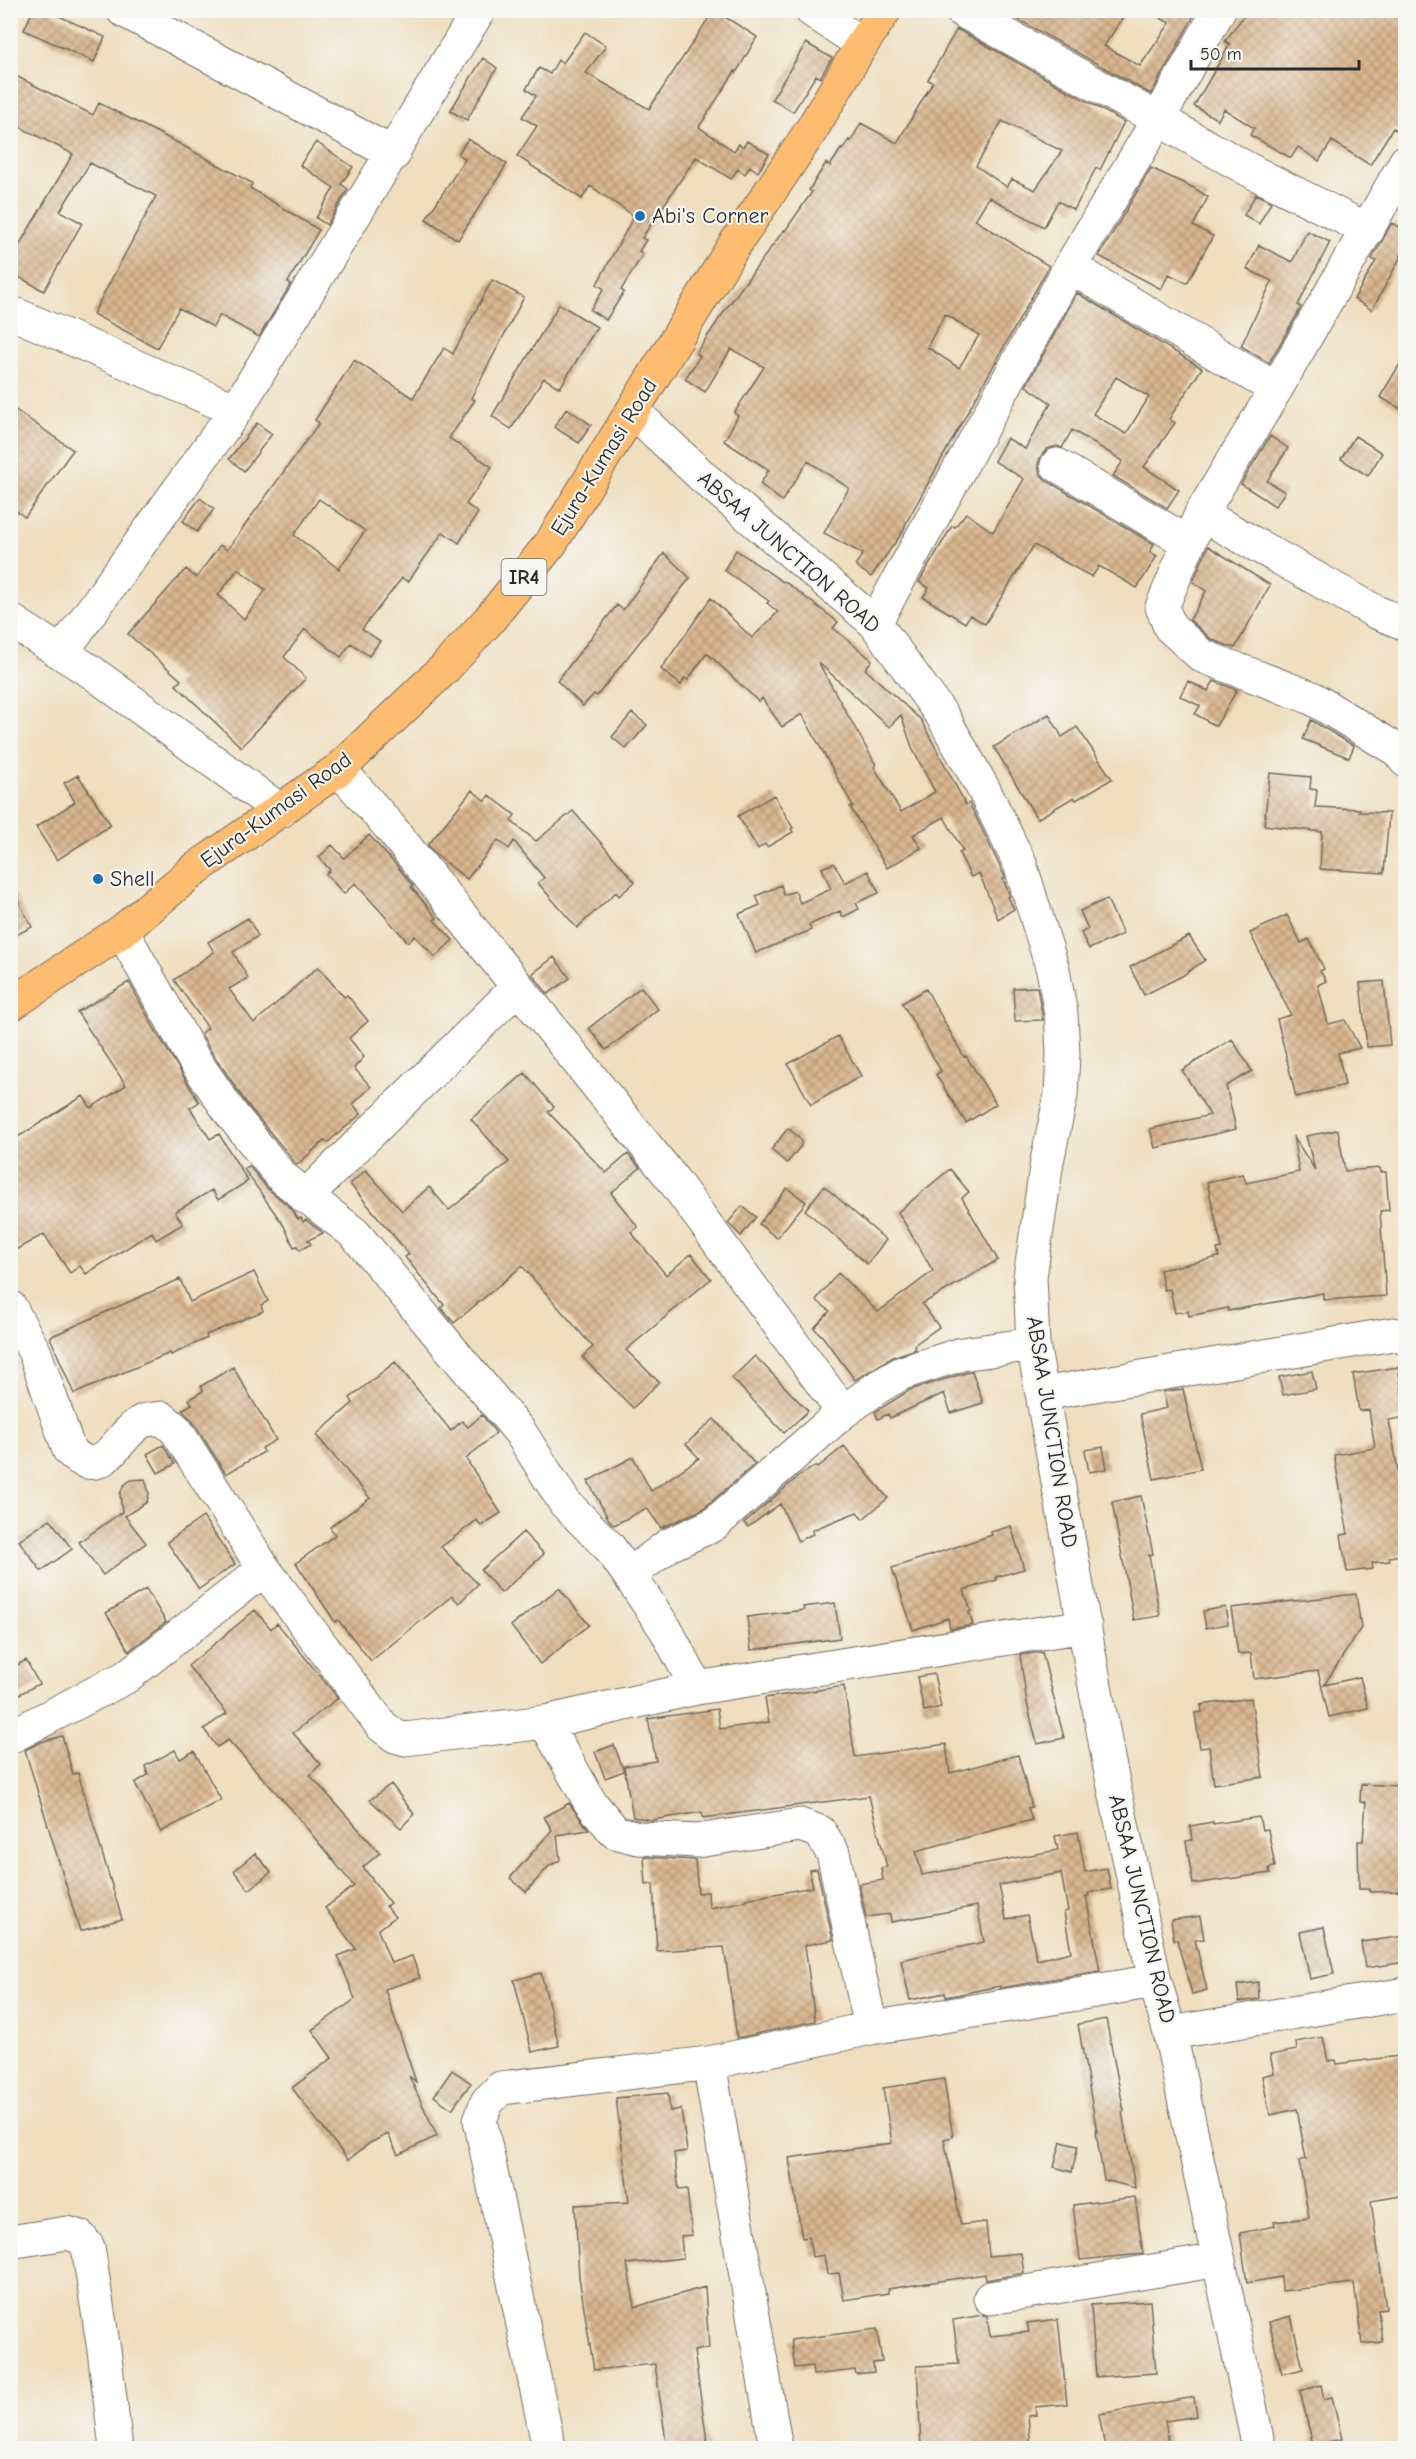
<svg xmlns="http://www.w3.org/2000/svg" width="1416" height="2459" viewBox="0 0 1416 2459" font-family="'Comic Neue',sans-serif">
	<style>
		.building { fill: url(#building-cross-hatch); fill-rule: evenodd }
		.lines { fill: none; stroke-linecap: round; stroke-linejoin: round }
		.minor-casing { stroke: #706a5e; stroke-width: 35 }
		.major-casing { stroke: #706a5e; stroke-width: 35 }
		.minor { stroke: #fff; stroke-width: 33 }
		.major { stroke: #fdbc70; stroke-width: 33 }
		.poi-dot { fill: #1f6fb2; stroke: #f6f6f2; stroke-width: 2 }
		.labels { text-anchor: middle; dominant-baseline: central; stroke-width: 4.5; stroke-linejoin: round; paint-order: stroke }
		.shield { fill: #f6f6f2; stroke: #686867; stroke-width: 1.5 }
		.shield-label { font-size: 21px; font-weight: bold; fill: #2b2b2b }
		.poi-label { font-size: 22px; fill: #2b2b2b; stroke: #f6f6f2; text-anchor: start }
		.street-label { font-size: 22px; fill: #2b2b2b; stroke: #f6f6f2 }
	</style>
	<defs>
		<pattern id="building-cross-hatch" width="8" height="8" patternUnits="userSpaceOnUse" patternTransform="scale(1.5)"><rect width="8" height="8" fill="#dab78f"/><path d="M0 0l8 8M0 8l8-8" fill="none" stroke="#b19575"/></pattern>
	</defs>
	<rect width="100%" height="100%" fill="#f6f6f2"/>
	<filter id="ink" filterUnits="userSpaceOnUse"><feTurbulence type="fractalNoise" baseFrequency=".0167" numOctaves="2"/><feDisplacementMap in="SourceGraphic" scale="12" xChannelSelector="R" yChannelSelector="G"/><feConvolveMatrix kernelMatrix="1 2 1 2 8 2 1 2 1" color-interpolation-filters="sRGB"/></filter>
	<filter id="wash" filterUnits="userSpaceOnUse"><feTurbulence type="fractalNoise" baseFrequency=".008" numOctaves="4" result="noise"/><feDisplacementMap in="SourceGraphic" scale="24" xChannelSelector="R" yChannelSelector="G"/><feGaussianBlur stdDeviation="1.35" result="paint"/><feColorMatrix in="noise" values="0 0 0 0 0 0 0 0 0 0 0 0 0 0 0 0 0 1.4 0 .05"/><feComposite in="paint" operator="in"/></filter>
	<g filter="url(#wash)">
		<rect width="100%" height="100%" fill="#efdebe"/>
		<g id="blocks">
			<!-- building -->
			<path class="building" d="M33,10H46L105,37L94,62L24,30Z
				M714,10L757,37L736,73L735,71L699,127L734,151L739,144L743,147L747,141L769,154L758,172L750,166L745,174L738,169L731,179L696,157L642,238L646,240L639,251L643,254L621,290L624,292L606,320L590,310L604,289L597,284L634,216L590,186L582,199L517,156L537,126L522,117L536,96L526,89L539,68L550,74L558,60L563,63L585,32L606,46L586,73L649,109Z
				M1001,10H1128L1104,46L1140,66L1170,23L1145,10H1197L1151,94Z
				M1248,10H1392L1406,19V134L1393,128L1370,165L1332,141L1319,161L1298,147L1291,158L1250,135L1254,128L1224,109L1218,120L1194,106L1230,44L1225,41Z
				M957,29L1124,122L1100,170L1096,168L1074,210L1058,201L1044,227L989,197L975,220L1049,266L906,523L904,530L871,577L855,565L863,554L824,533L849,488L808,461L782,501L760,484L769,470L724,441L738,416L734,413L764,367L731,349L705,392L685,379L700,356L696,353L728,306L784,230L785,231L812,192L809,190L826,163L830,166L841,149L842,150L849,140L851,141L861,123L897,143L933,82L928,80ZM1002,121L1062,151L1035,190L1012,179L1007,187L976,166ZM945,314L979,335L959,368L927,347Z
				M806,43L832,58L820,78L816,75L793,112L772,99Z
				M483,58L497,68L467,120L450,111Z
				M10,73L93,115L99,103L176,142L252,183L250,188L319,230L288,282L291,284L259,337L220,315L213,327L179,308L157,348L93,314L156,196L90,163L60,211L82,223L44,291L10,272V261L73,154L10,122Z
				M468,139L507,164L458,240L426,219L465,159L458,154Z
				M316,142L353,167L341,184L348,189L327,225L316,218L334,188L300,165Z
				M1151,168L1194,188L1208,197L1193,226L1213,236L1187,283L1169,274L1161,289L1099,256Z
				M1256,194L1271,202L1259,224L1244,215Z
				M1392,223L1406,230V247L1372,310L1354,299L1376,261L1372,259Z
				M1307,231L1330,242L1298,305L1301,307L1298,313L1269,363L1241,346L1272,281L1247,269L1259,245L1292,262Z
				M492,280L524,297L471,398L475,400L449,438L492,467L466,504L478,513L459,543L443,532L408,582L402,578L362,629L380,641L369,656L351,643L341,657L305,629L284,657L306,678L241,747L176,685L181,680L128,634L186,569L196,578L220,545L227,550L319,423L315,420L354,360L413,398L444,348L453,354ZM319,499L365,531L339,569L294,535ZM238,569L266,590L244,619L218,595Z
				M1077,293L1202,368L1169,419L1175,423L1144,467L1179,490L1167,508L1113,476L1123,461L1072,430L1062,448L1057,446L1047,449L1041,456L1038,464L1040,474L1047,481L1154,544L1150,552L1157,556L1137,588L1099,566L1092,577L1034,545L985,624L970,615L965,623L923,597L929,588L919,582L952,526L955,527L966,513L993,532L1024,479L994,461L1007,438L1025,449L1051,403L1026,386ZM1116,377L1149,397L1126,434L1093,414Z
				M559,304L597,327L560,388L544,378L511,429L492,416Z
				M1406,354V412L1380,397Z
				M10,406L73,450L25,517L10,506Z
				M567,408L591,425L579,443L554,427Z
				M257,423L272,434L244,471L229,459Z
				M1270,436L1288,448L1267,481L1285,492L1275,506L1241,484Z
				M1355,436L1382,453L1368,476L1341,459Z
				M200,498L214,509L197,532L183,521Z
				M1208,546L1270,585L1235,648L1212,640L1190,620L1206,591L1193,582Z
				M736,550L783,582L784,581L838,622L833,628L872,660L865,669L921,720L966,805L969,803L976,817L1004,875L1005,878L1003,879L1010,896L1008,897L1014,909L998,919L979,873L971,877L959,853L963,851L944,817L913,835L921,848L887,868L850,807L853,806L802,714L782,727L762,698L759,702L707,653L688,680L685,678L681,685L661,669L711,598L752,638L778,612L767,603L769,601L724,570ZM818,662L889,727L901,715L913,750L935,792L901,812L874,767L876,765Z
				M664,553L690,578L597,696L594,694L583,706L557,681L617,605L623,610Z
				M1188,681L1208,691L1214,681L1237,690L1216,726L1195,714L1200,706L1180,696Z
				M632,713L647,725L626,749L612,737Z
				M1049,714L1062,737L1077,727L1112,779L1076,800L1074,797L1037,819L994,747Z
				M1311,720L1354,746L1349,758L1303,739Z
				M1270,773L1311,777L1310,789L1317,790L1315,807L1360,809L1359,812L1389,813L1384,873L1320,869L1322,832L1264,825Z
				M78,775L111,825L57,860L36,827L75,802L64,783Z
				M472,790L485,801L489,795L515,815L511,821L536,841L573,811L635,882L619,896L616,892L577,928L538,883L544,878L514,841L509,849L498,840L467,879L435,854L428,845Z
				M774,795L793,828L791,829L793,832L767,847L765,844L758,849L738,816Z
				M369,835L397,866L413,886L411,887L437,918L434,920L453,940L435,957L415,936L408,942L355,883L344,894L326,874L330,870L319,857L332,845L344,858Z
				M834,863L845,883L868,871L879,893L856,903L859,909L843,917L840,911L809,925L811,930L756,953L739,914L760,905L756,896L781,885L784,895L795,891L800,903L831,889L822,868Z
				M10,885L32,927L10,938Z
				M1107,899L1123,934L1089,949L1081,933L1088,929L1080,911Z
				M1287,915L1301,943L1309,939L1324,969L1320,971L1326,981L1318,985L1328,1024L1345,1020L1360,1048L1338,1053L1345,1085L1296,1097L1277,1019L1291,1015L1250,933Z
				M248,918L258,936L233,952L248,978L229,989L254,1023L318,967L344,997L347,995L368,1021L349,1038L364,1057L354,1068L371,1087L353,1104L361,1114L327,1143L325,1140L297,1165L247,1104L209,1048L201,1033L208,1028L174,980L214,952L208,942Z
				M1189,936L1205,960L1182,976L1144,995L1130,967Z
				M554,957L570,978L548,994L532,974Z
				M1384,981L1390,1045L1367,1047L1360,983Z
				M129,982L154,1028L199,1102L190,1108L210,1139L219,1134L248,1181L218,1200L212,1190L175,1212L183,1224L156,1240L152,1232L86,1274L80,1266L70,1273L44,1234L10,1253V1142L83,1096L91,1108L126,1085L77,1012Z
				M641,987L658,1009L606,1050L589,1028Z
				M1037,987L1043,1020L1015,1021L1013,988Z
				M926,989L964,1057L966,1056L996,1104L966,1123L936,1075L941,1071L902,1003Z
				M838,1036L861,1076L811,1105L788,1064Z
				M1232,1039L1252,1071L1226,1086L1236,1129L1155,1148L1150,1129L1210,1115L1182,1070Z
				M525,1073L554,1107L548,1112L606,1173L628,1154L640,1168L611,1193L638,1227L631,1232L666,1275L691,1254L711,1279L626,1350L659,1382L633,1408L582,1357L593,1347L522,1266L454,1323L441,1308L444,1305L405,1257L409,1254L350,1184L366,1170L402,1211L429,1187L449,1210L509,1162L471,1119Z
				M788,1128L801,1139V1146L787,1163L771,1150Z
				M1338,1130L1345,1171L1380,1168L1381,1172H1386L1389,1210L1380,1211L1386,1296L1323,1300V1293L1228,1311V1308L1189,1316L1188,1311L1175,1313L1170,1289L1164,1290L1160,1270L1219,1257L1217,1249L1222,1248L1207,1182L1243,1174L1246,1183L1299,1172L1293,1136L1315,1170L1306,1136Z
				M249,1166L268,1189L290,1207L298,1219L301,1218L303,1222L306,1220L323,1233L308,1240L311,1244L300,1250L297,1246L294,1247L284,1226L244,1169Z
				M950,1169L969,1192L962,1198L998,1260L922,1304L939,1327L914,1345L916,1349L893,1357L855,1380L823,1337L814,1328L830,1311L816,1300L838,1273L878,1312L933,1271L898,1212Z
				M824,1186L886,1240L867,1264L805,1210Z
				M787,1188L806,1202L777,1238L759,1224Z
				M742,1206L756,1217L741,1236L728,1223Z
				M254,1272L268,1301L261,1305L263,1311L206,1335L207,1338L171,1355L170,1353L115,1376L74,1394L50,1337L180,1279L190,1302Z
				M755,1356L808,1411L784,1433L732,1378Z
				M395,1362L451,1431L462,1421L468,1427L482,1415L496,1433L466,1459L501,1513L481,1526L477,1520L441,1547L478,1584L459,1603L452,1596L371,1661L338,1620L335,1622L296,1563L335,1535L330,1527L370,1498L316,1435L353,1403L350,1398Z
				M233,1367L276,1440L262,1448L264,1452L226,1474L192,1420L182,1410L192,1404L189,1399L203,1391L201,1386Z
				M1398,1367L1406,1417L1389,1420L1406,1516V1554L1389,1557L1390,1561L1372,1563L1373,1569L1347,1572L1341,1535L1348,1534L1334,1455L1375,1448L1369,1410L1359,1411L1353,1374Z
				M972,1371L983,1403L951,1413L944,1393L890,1418L888,1414L878,1419L875,1412L910,1390Z
				M1312,1371L1316,1389L1283,1395L1279,1377Z
				M1183,1389L1201,1469L1154,1479L1140,1414L1167,1408L1163,1392Z
				M714,1419L755,1464L703,1509L661,1528L647,1508L614,1525L609,1520L588,1481L633,1457L651,1491L699,1458L686,1444Z
				M163,1445L175,1464L158,1473L147,1454Z
				M844,1446L888,1498L863,1519L857,1512L812,1530L813,1534L798,1541L780,1504L748,1527L744,1523L800,1475L815,1466L817,1468Z
				M1103,1447L1107,1469L1089,1472L1085,1450Z
				M145,1479L149,1493L147,1502L125,1516L146,1543L103,1575L79,1542L122,1512L120,1494L124,1485L131,1480Z
				M1141,1496L1153,1554L1149,1555L1160,1616L1134,1620L1112,1502Z
				M203,1517L235,1564L199,1589L167,1542Z
				M50,1519L72,1549L41,1571L19,1541Z
				M1011,1526L1024,1569L996,1577L997,1580L964,1590L971,1611L969,1612L973,1625L950,1629L948,1618L913,1630L892,1568L992,1535L991,1532Z
				M523,1532L544,1554L501,1593L481,1570Z
				M559,1588L589,1625L540,1664L511,1626Z
				M146,1589L166,1622L129,1651L106,1613Z
				M1356,1594L1361,1628L1324,1685L1360,1677L1368,1708L1329,1717L1318,1671L1254,1679L1251,1653L1238,1654L1231,1608Z
				M835,1603L840,1638L751,1650L747,1617L804,1610L803,1607Z
				M1225,1607L1228,1624L1206,1628L1203,1611Z
				M255,1610L271,1629L277,1623L338,1698L293,1733L321,1764L310,1775L380,1853L363,1867L390,1903L386,1906L395,1917L378,1930L391,1963L412,1956L420,1978L385,1989L416,2082L409,2076L437,2136L398,2155L388,2134L370,2143L348,2160L292,2088L332,2058L312,2030L355,1999L338,1956L356,1949L325,1908L354,1886L292,1810L228,1740L217,1747L204,1729L227,1713L188,1666Z
				M1042,1652L1064,1738L1037,1744L1027,1703L1020,1655Z
				M26,1660L39,1684L10,1699V1669Z
				M934,1674L941,1707L924,1711L917,1677Z
				M844,1686L855,1757L946,1744L950,1773L1018,1755L1032,1807L1028,1808L1032,1820L916,1851L922,1875L1058,1850L1055,1836L1078,1832L1085,1872L1107,1868L1111,1889L1088,1893L1089,1896H1086L1100,1971L1000,1988V1986L946,1997L945,1993L910,2000L901,1960L984,1942L977,1906L891,1922L890,1914L866,1917L859,1884L883,1880L881,1868L887,1867L869,1796L703,1818L702,1812L652,1820L633,1817L624,1766L656,1761L648,1719L717,1709L720,1729L769,1722L765,1698ZM1061,1873L1068,1911L1064,1912L1071,1952L1037,1960L1027,1915L1006,1919L999,1885Z
				M1251,1698L1263,1777L1214,1784L1209,1747L1200,1748L1195,1713L1202,1712L1201,1705Z
				M62,1736L73,1774L78,1773L122,1919L80,1931L25,1750L41,1742Z
				M614,1745L624,1771L605,1778L595,1752Z
				M175,1750L180,1759L194,1751L221,1800L161,1832L135,1783L148,1775L145,1766Z
				M391,1784L414,1814L401,1828L370,1800Z
				M1361,1784L1399,1786V1806L1406,1807V1891L1370,1892V1889H1359L1358,1841H1363L1366,1802H1360Z
				M569,1803L589,1830L557,1835L560,1860L549,1866L526,1892L510,1878L552,1830L544,1817Z
				M1259,1817L1262,1830L1268,1829L1275,1867L1269,1868L1270,1873L1193,1884L1186,1841L1192,1840L1190,1826L1213,1822V1824Z
				M255,1853L271,1872L249,1890L234,1871Z
				M644,1857L695,1860L698,1893L708,1892L709,1908L746,1901V1899L813,1887L809,1870L817,1869L833,1940L805,1945L815,2021L737,2038L724,1947L657,1951L653,1884L646,1885Z
				M1200,1916L1204,1939L1195,1940L1207,1990L1192,1994L1177,1940H1174L1171,1920Z
				M1324,1927L1334,1974L1310,1979L1300,1932Z
				M1406,1936V1962L1365,1968L1361,1942Z
				M541,1973L559,2046L532,2052L514,1980Z
				M1258,1982L1259,1999L1239,2002L1237,1985Z
				M1106,2019L1124,2111L1122,2112L1135,2188L1104,2180L1096,2132H1097L1078,2024Z
				M1323,2037L1328,2061L1336,2060L1337,2064L1406,2055V2195L1371,2201L1386,2309L1378,2310L1382,2342L1362,2344L1354,2283L1282,2291L1281,2277L1247,2283L1240,2233L1275,2226L1274,2222L1309,2218L1299,2161L1306,2159L1297,2109L1270,2115L1262,2076L1274,2073L1270,2055L1297,2050L1296,2042Z
				M452,2070L471,2083L452,2109L434,2096Z
				M944,2079L953,2137L944,2139L961,2225L986,2222L989,2256L1021,2253L1024,2273L986,2280L985,2274L888,2289V2293L844,2300L839,2273L827,2274L824,2255L812,2257L809,2237L802,2238L789,2158L892,2143L883,2088Z
				M668,2093L670,2111L681,2109L687,2151L674,2153L679,2190L687,2189L692,2235L681,2236L683,2258L627,2264L635,2307L705,2287L709,2348L694,2351L708,2448H667L655,2364L594,2370L579,2277L575,2205L629,2202L616,2098Z
				M1061,2142L1078,2146L1072,2172L1054,2167Z
				M1135,2197L1143,2254L1080,2260L1073,2205Z
				M1150,2301L1156,2373L1096,2377L1091,2305Z
				M983,2315L987,2316L990,2336L1029,2332L1027,2323L1058,2319L1067,2404L1035,2407L1036,2415L1028,2416L1031,2448H921L917,2366L959,2364L953,2320Z
				M1291,2316L1303,2369L1282,2374L1269,2322Z
				M877,2329L882,2362L873,2363L874,2372L856,2374L855,2370L813,2375L812,2366L795,2368L791,2340Z
				M1321,2385L1324,2399L1332,2397L1342,2439L1313,2445L1300,2391Z
				M1194,2397L1197,2416L1165,2421L1170,2448H1105L1099,2414Z"/>
		</g>
	</g>
	<g filter="url(#ink)">
		<use href="#blocks" fill-opacity="0" stroke="#706a5e" stroke-width="1.5"/>
		<g class="lines">
			<!-- minor casing -->
			<g class="minor-casing">
				<path id="minor" d="M123,10L394,154
					M811,10L862,44
					M961,10L1255,173L1368,230
					M1406,161L1276,389L1201,514L1162,607L1170,627L1202,656L1312,698L1397,750L1406,761
					M1070,267L1276,389
					M10,312L236,410
					M633,411L704,478L875,623L943,717L984,790L1020,864L1053,970L1061,1014L1063,1054L1061,1095L1047,1161L1030,1277L1033,1344L1109,1763L1155,1981L1170,2033L1259,2448
					M1057,465L1189,543
					M1201,514L1376,612L1406,624
					M10,620L93,673L281,811
					M875,623L1070,267L1158,120L1219,10
					M62,652L236,410L479,10
					M122,931L193,1058L232,1115L282,1177L355,1234L520,1432L565,1503L609,1547L629,1575
					M518,987L671,1177L843,1412
					M305,1197L518,987L389,826L339,769
					M10,1307L35,1353L69,1450C104,1486 116,1434 143,1421C148,1419 157,1419 162,1418L176,1430L264,1569L382,1726L395,1736L405,1739L545,1722L697,1688L1085,1626
					M1042,1394L1393,1334L1406,1338
					M697,1688L666,1630L629,1575L669,1545L713,1525L843,1412L878,1387L902,1373L962,1354L1033,1344
					M545,1722L590,1802L615,1832L638,1838L697,1841L800,1825L820,1832L833,1853L871,2028
					M10,1737L126,1677L264,1569
					M1170,2033L1406,1994
					M709,2063L776,2448
					M10,2242L67,2233L80,2237L88,2247L104,2350L116,2448
					M990,2298L1219,2260
					M549,2448L480,2120L487,2102L501,2088L709,2063L871,2028L1155,1981"/>
			</g>
			<!-- major casing -->
			<g class="major-casing">
				<path id="major" d="M10,1005L122,931L194,870L339,769L445,668L489,620L551,543L733,247L812,129L862,44L885,10"/>
			</g>
			<!-- minor -->
			<use href="#minor" class="minor"/>
			<!-- major -->
			<use href="#major" class="major"/>
		</g>
	</g>
	<!-- markers -->
	<g class="poi-dot">
		<circle cx="640" cy="216" r="6"/>
		<circle cx="98" cy="879" r="6"/>
	</g>
	<g class="labels">
		<!-- shield labels -->
		<rect class="shield" x="501.5" y="559" width="45" height="36" rx="4.5"/>
		<g class="shield-label">
			<text x="524" y="577">IR4</text>
		</g>
		<!-- poi labels -->
		<g class="poi-label">
			<text x="652" y="216">Abi's Corner</text>
			<text x="110" y="879">Shell</text>
		</g>
		<!-- street labels -->
		<g class="street-label">
			<text transform="translate(604 457) rotate(-58)">Ejura-Kumasi Road</text>
			<text transform="translate(789 552) rotate(41)">ABSAA JUNCTION ROAD</text>
			<text transform="translate(276 810) rotate(-36)">Ejura-Kumasi Road</text>
			<text transform="translate(1052 1432) rotate(81)">ABSAA JUNCTION ROAD</text>
			<text transform="translate(1142 1909) rotate(77)">ABSAA JUNCTION ROAD</text>
		</g>
	</g>
	<!-- margin -->
	<rect width="1416" height="2459" fill="none" stroke="#f6f6f2" stroke-width="36"/>
	<!-- scale -->
	<path d="M1191 60v9h168v-9" fill="none" stroke="#2b2b2b" stroke-width="3"/>
	<text x="1200" y="60" font-size="18" fill="#2b2b2b" stroke="#f6f6f2" stroke-width="4.5" paint-order="stroke">50 m</text>
</svg>
